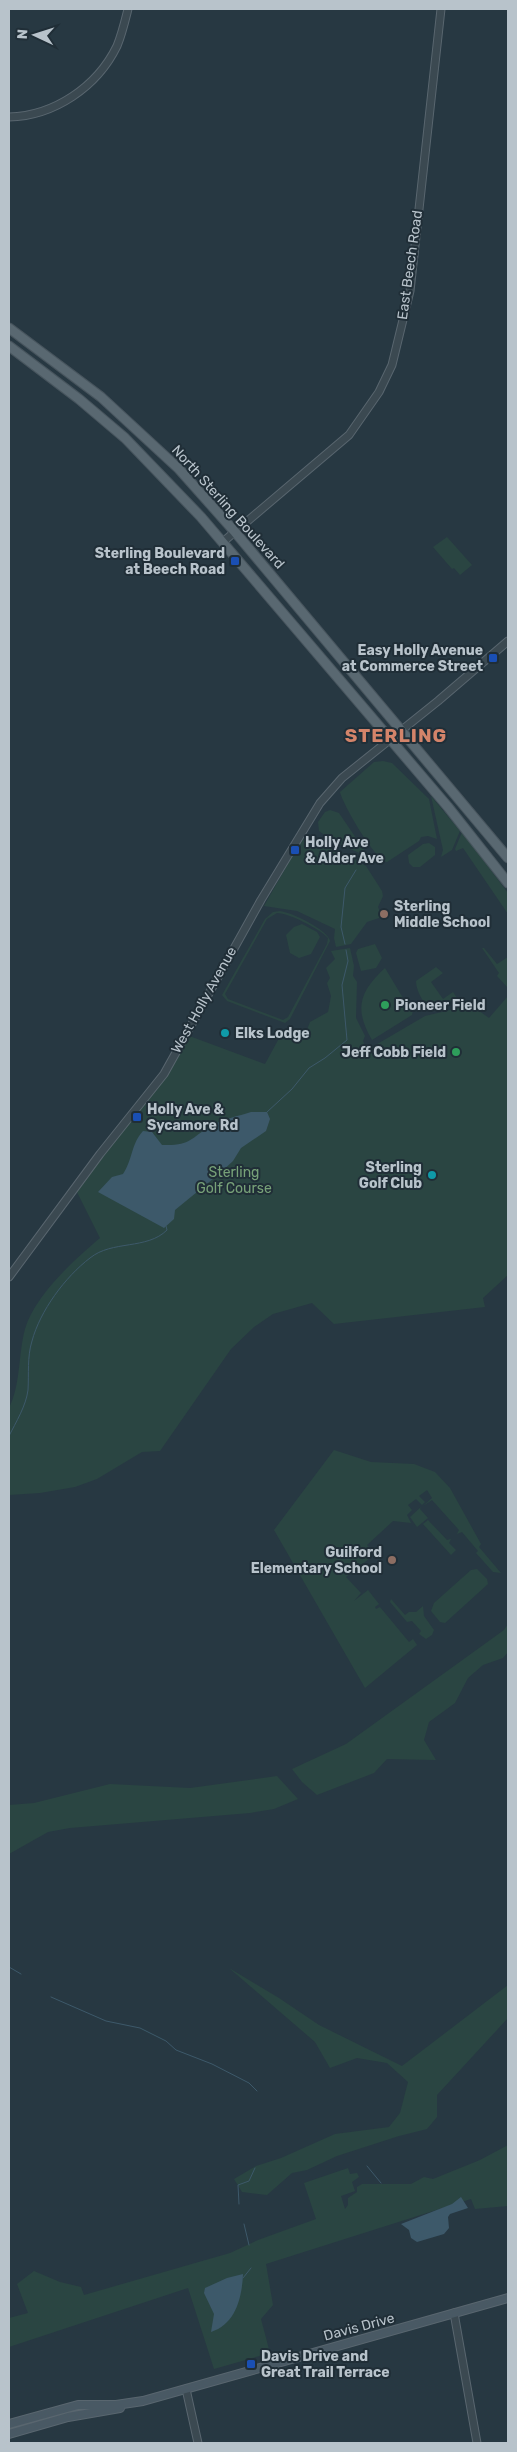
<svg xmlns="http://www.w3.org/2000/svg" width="517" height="2452" viewBox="0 0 517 2452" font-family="Rubik,sans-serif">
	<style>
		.green { fill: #2a4542; fill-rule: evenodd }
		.water { fill: #3d596a }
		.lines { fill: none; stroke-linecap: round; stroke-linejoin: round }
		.stream { stroke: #3d596a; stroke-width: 1 }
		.tertiary-casing { stroke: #59666f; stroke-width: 9 }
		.secondary-casing { stroke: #59666f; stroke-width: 10 }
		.primary-casing { stroke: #48555e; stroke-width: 11 }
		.tertiary { stroke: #3b4951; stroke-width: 7 }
		.secondary { stroke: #495964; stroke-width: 8 }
		.primary { stroke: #596871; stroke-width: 9 }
		.transit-dot { fill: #1a4fb4; stroke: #202e37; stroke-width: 2 }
		.education-dot { fill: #8d6e63; stroke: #202e37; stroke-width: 2 }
		.leisure-dot { fill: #2e9e5b; stroke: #202e37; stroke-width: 2 }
		.culture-dot { fill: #0f9aa8; stroke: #202e37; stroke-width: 2 }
		.labels { text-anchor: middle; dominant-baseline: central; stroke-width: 4; stroke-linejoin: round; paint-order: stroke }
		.street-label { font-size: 14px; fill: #b8c3cb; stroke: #202e37 }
		.poi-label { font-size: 14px; font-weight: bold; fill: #b8c3cb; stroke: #202e37; text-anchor: start }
		.park-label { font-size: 14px; fill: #77a178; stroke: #202e37 }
		.district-label { font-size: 19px; font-weight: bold; letter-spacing: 1px; fill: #d4846a; stroke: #202e37 }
	</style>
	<rect width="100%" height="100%" fill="#273842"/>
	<!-- green -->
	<path class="green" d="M447,537L472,565L460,575L454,568L452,569L433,547Z
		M383,761L392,763L429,799L437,839L428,836L421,837L419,841L387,862C375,860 343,805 340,792L374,762Z
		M431,796L460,831L452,850L441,857L443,850Z
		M330,810L339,813L369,857L334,842L319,831L318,822L325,812Z
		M462,832L508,893V914L463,848L456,851L455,849Z
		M308,834L366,866L382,891L383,896L378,907L382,917L367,922L351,944L336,947L334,938L335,929L297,911L264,906L303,837Z
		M429,843L435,847V855L420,867H413L409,863L408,855L423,844Z
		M280,911C291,912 328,930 330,941L290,1019L285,1023L227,1001L222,995L265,919L273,912ZM277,913C289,913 320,929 328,938L327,944L288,1017L283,1020L228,999L225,994L267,919Z
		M302,924L317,932L320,937L311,954L299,958L290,953L286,935L294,927Z
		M375,944L382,958L376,968L361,971L356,953L358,949Z
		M350,948L354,966L353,976L357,982L356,1018L365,1036L363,1041L367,1050L425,1016L471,1005L489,1018L508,996V1275L483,1298L485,1307L334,1324L312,1303L273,1314L254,1327L231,1349L160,1451L142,1452L97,1479L75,1487L40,1493L9,1495V1408C21,1384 18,1355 25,1329C35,1295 74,1260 100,1238L75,1188L164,1074L184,1034L265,1064L283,1031L303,1040L310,1022L328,1012L331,996L327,983L330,978L326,968L335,959L331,951Z
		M482,948H484L497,964L508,957L507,987L497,976L499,973Z
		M436,967L443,973L431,982L443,999L453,992L459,1001C452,1004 443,1010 436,1009C425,1009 416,991 416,981Z
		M385,968L406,1003L413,1010L412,1015L372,1040C354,1009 359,992 385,968Z
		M334,1450L371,1462L414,1464L435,1472L450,1488L481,1544L479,1547L501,1573L493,1572L476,1553L478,1551L462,1532L457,1534L459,1530L432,1500L423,1506L432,1498L427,1490L419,1496L425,1502L422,1505L416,1499L408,1505L412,1510L407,1515L411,1523L393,1521L367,1545L375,1554L346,1577L361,1593L354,1601L368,1590L379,1604L375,1607L376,1609L380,1607L409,1642L413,1639L417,1645L365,1688L274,1530Z
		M421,1507L420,1509L428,1518L417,1527L410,1517Z
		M428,1520L447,1540L451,1539L449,1543L456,1550L451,1555L423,1524Z
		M477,1569L487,1579L488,1584L445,1623L440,1622L431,1611L434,1603L471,1570Z
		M391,1599L405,1615L409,1612H416L423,1606L424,1616L434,1630L432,1635L426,1639L419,1634L421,1631L412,1621L407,1622L390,1602Z
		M508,1624V1652L503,1658L483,1665L468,1678L455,1703L429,1722L424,1740L436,1760L387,1759L374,1773L317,1795L302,1782L292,1769L346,1744L504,1630Z
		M277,1776L298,1799L274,1809L250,1813L70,1828L48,1832L9,1854V1805L34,1803L110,1784L190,1788Z
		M229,1968L279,1998L319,2025L402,2066L508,1985V2018L437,2095V2117L427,2129L399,2136L337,2156L307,2170L292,2173L267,2195L242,2192L234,2179L256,2166L281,2158L335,2134L389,2127L400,2113L408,2082L387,2063L357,2058L330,2068L315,2042Z
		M508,2145V2206L475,2209L471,2199L266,2264L273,2305L261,2319L270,2353L214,2369L188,2288L9,2347V2318L28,2313L17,2284L34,2271L60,2282L81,2287L84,2295L230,2253L258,2240L316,2219L304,2183L348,2168L350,2174L357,2173L359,2177L352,2182L355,2191L341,2196L345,2209L348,2205V2198L357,2192V2187L362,2184H411L424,2177L433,2179L480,2160Z"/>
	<!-- water -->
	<path class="water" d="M251,1112H267L270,1119L266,1131L241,1148L233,1161L219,1174L175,1210L174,1219L164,1228L98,1192L112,1177L123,1174C133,1159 131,1144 143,1131L152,1132L162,1145C191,1146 189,1139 211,1126C222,1119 239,1116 251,1112Z
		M461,2197L468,2208L450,2214L448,2217L449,2228L444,2234L417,2242L411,2238L409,2230L401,2224L452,2204Z
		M243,2274C242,2297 236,2324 211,2332L214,2314L204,2293L205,2288L227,2278Z"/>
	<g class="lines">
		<!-- stream -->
		<path class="stream" d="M345,944L341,927L345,888L356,870
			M267,1112L292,1089L309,1068L325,1058L347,1040L342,985L348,961L346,950
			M9,1436C16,1422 26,1406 28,1390C29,1374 27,1357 32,1341C40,1311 65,1277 90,1258C112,1240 147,1250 167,1230L166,1226
			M9,1967L21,1974
			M51,1997L106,2021L140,2028L166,2041L176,2050L212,2064L249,2083L257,2091
			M367,2166L381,2183
			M239,2204L238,2185L249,2181L255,2168
			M244,2224L249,2245
			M243,2278L251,2268"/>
		<!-- tertiary casing -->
		<g class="tertiary-casing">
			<path id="tertiary" d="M9,117C54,116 97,87 117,46C122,34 125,21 128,9
				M224,541L349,435L379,392L392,365L410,291L441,9
				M9,1277L100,1154L164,1074L261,900L320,803L342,778L438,701L508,641
				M454,2313L477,2443
				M186,2389L198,2443"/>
		</g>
		<!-- secondary casing -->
		<g class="secondary-casing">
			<path id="secondary" d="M9,2424L78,2405H116L143,2401L508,2298
				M9,2434L68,2417L120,2408"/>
		</g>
		<!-- primary casing -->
		<g class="primary-casing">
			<path id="primary" d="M9,328L101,397L179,469L235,532L508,858
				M9,346L79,399L125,438L201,517L448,807L508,883"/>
		</g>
		<!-- tertiary -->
		<use href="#tertiary" class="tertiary"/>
		<!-- secondary -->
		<use href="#secondary" class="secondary"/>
		<!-- primary -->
		<use href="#primary" class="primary"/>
	</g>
	<!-- markers -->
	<g class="transit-dot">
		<rect x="230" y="556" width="10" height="10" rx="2.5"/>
		<rect x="488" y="653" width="10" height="10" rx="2.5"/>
		<rect x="290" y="845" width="10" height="10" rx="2.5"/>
		<rect x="132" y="1112" width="10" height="10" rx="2.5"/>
		<rect x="246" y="2359" width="10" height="10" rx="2.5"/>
	</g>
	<g class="education-dot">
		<circle cx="384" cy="914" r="5"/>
		<circle cx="392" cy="1560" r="5"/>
	</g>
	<g class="leisure-dot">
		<circle cx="385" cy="1005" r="5"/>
		<circle cx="456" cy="1052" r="5"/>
	</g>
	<g class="culture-dot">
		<circle cx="225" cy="1033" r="5"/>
		<circle cx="432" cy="1175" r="5"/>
	</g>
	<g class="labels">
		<!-- street labels -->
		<g class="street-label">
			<text transform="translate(410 265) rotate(-82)">East Beech Road</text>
			<text transform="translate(228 507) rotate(48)">North Sterling Boulevard</text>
			<text transform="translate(204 1000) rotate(-61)">West Holly Avenue</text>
			<text transform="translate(359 2327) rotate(-15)">Davis Drive</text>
		</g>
		<!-- poi labels -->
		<g class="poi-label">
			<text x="225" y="553" text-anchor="end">Sterling Boulevard<tspan x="225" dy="16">at Beech Road</tspan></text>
			<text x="483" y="650" text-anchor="end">Easy Holly Avenue<tspan x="483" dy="16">at Commerce Street</tspan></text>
			<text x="305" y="842">Holly Ave<tspan x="305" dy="16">&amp; Alder Ave</tspan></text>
			<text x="394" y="906">Sterling<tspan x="394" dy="16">Middle School</tspan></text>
			<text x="395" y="1005">Pioneer Field</text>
			<text x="235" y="1033">Elks Lodge</text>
			<text x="446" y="1052" text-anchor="end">Jeff Cobb Field</text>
			<text x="147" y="1109">Holly Ave &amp;<tspan x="147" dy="16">Sycamore Rd</tspan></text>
			<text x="422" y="1167" text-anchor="end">Sterling<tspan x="422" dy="16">Golf Club</tspan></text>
			<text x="382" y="1552" text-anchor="end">Guilford<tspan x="382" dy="16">Elementary School</tspan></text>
			<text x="261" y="2356">Davis Drive and<tspan x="261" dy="16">Great Trail Terrace</tspan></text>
		</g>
		<!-- park labels -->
		<g class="park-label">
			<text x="234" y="1172">Sterling<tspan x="234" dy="16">Golf Course</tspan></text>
		</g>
		<!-- district labels -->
		<g class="district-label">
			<text x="396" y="735">STERLING</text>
		</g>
	</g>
	<!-- border -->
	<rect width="517" height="2452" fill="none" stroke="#b8c3cb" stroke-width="20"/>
	<!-- north arrow -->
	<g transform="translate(35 35) rotate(274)" stroke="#202e37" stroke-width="4" paint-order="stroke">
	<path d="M0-4L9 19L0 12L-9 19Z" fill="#b8c3cb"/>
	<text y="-8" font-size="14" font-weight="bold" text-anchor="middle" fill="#b8c3cb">N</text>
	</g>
</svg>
